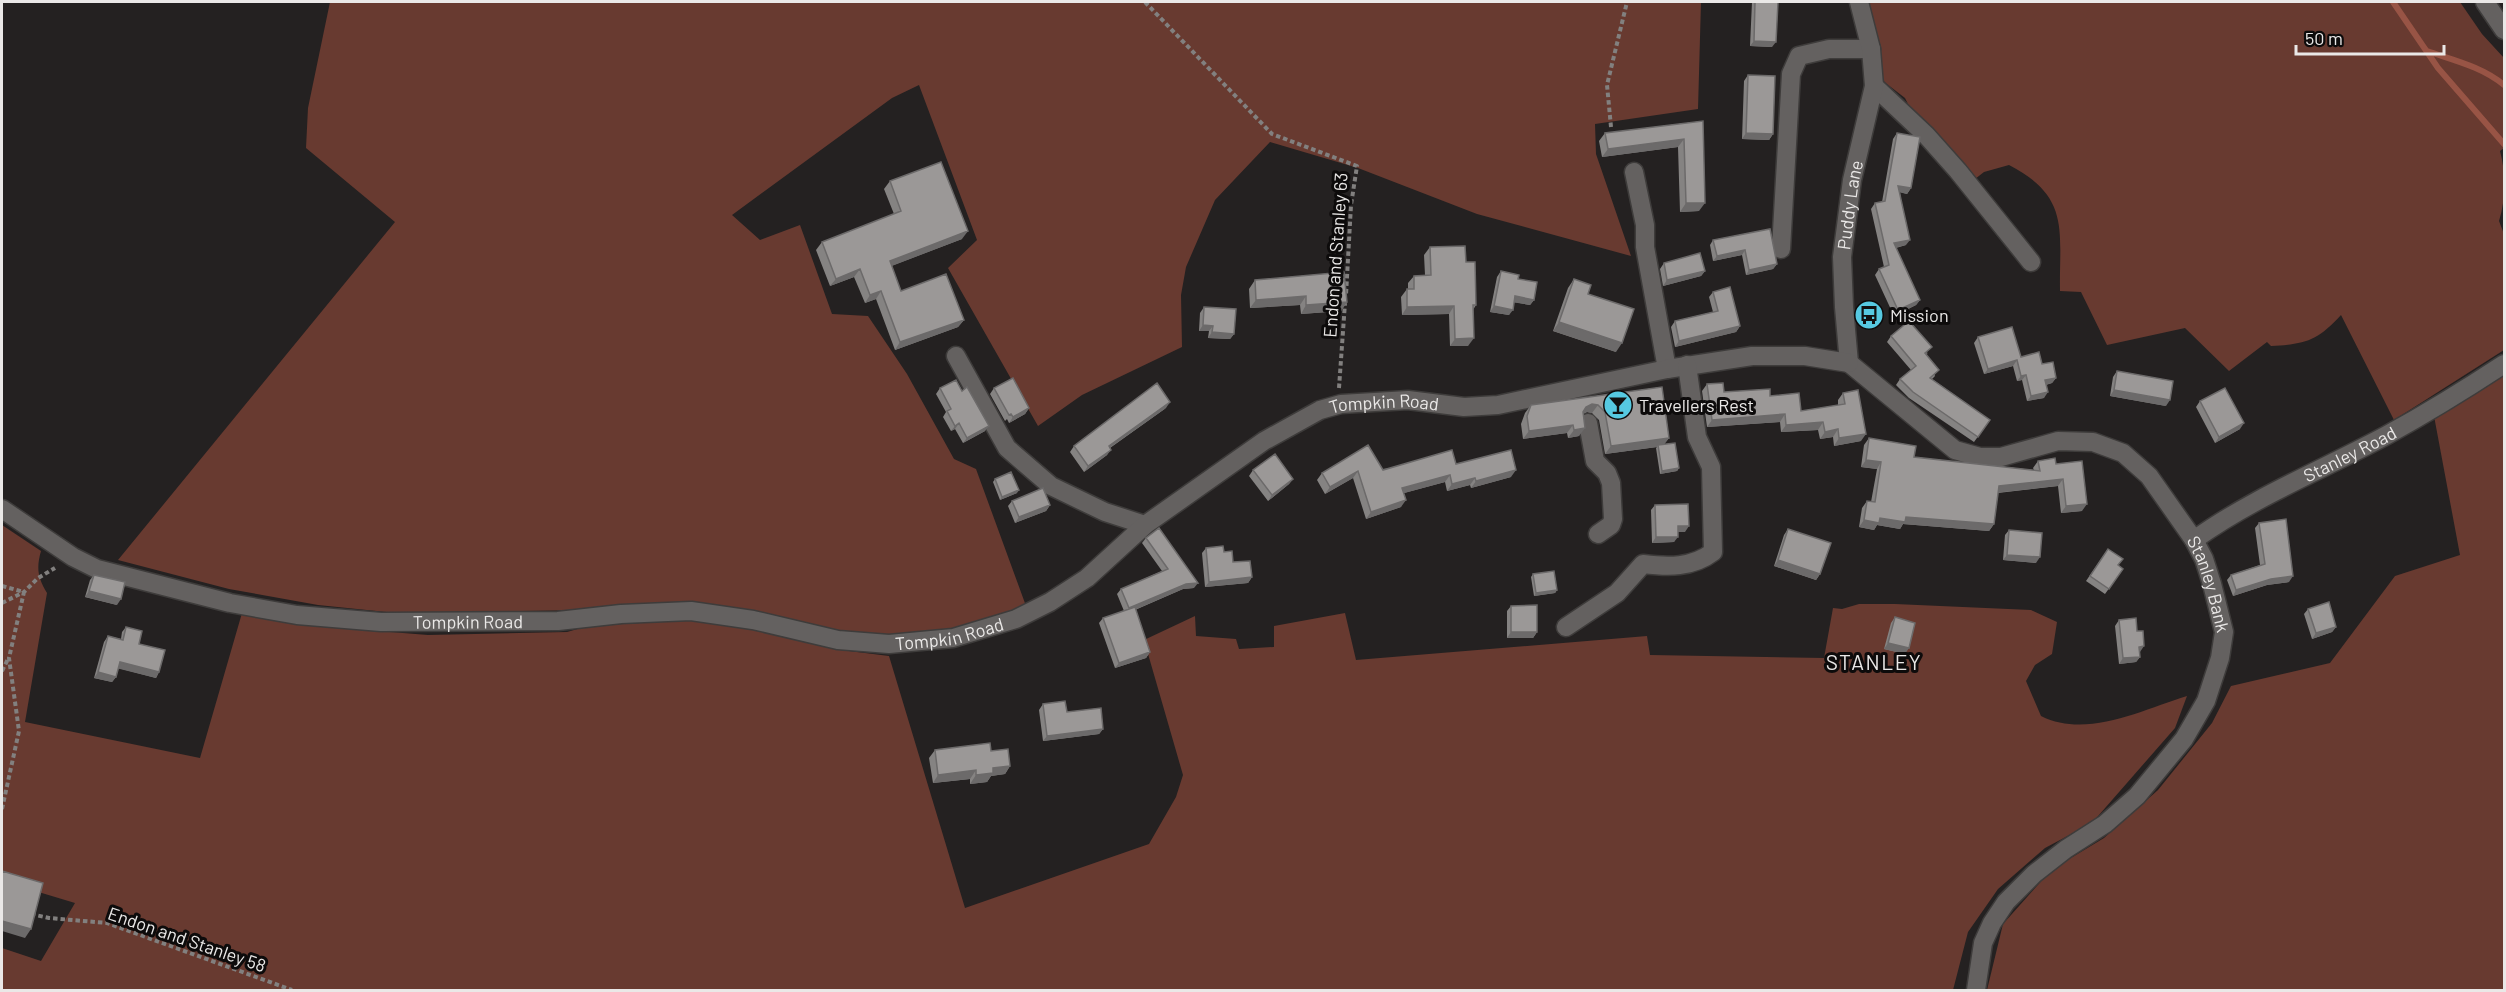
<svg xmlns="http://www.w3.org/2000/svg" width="2506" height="992" viewBox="0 0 2506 992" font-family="Barlow,sans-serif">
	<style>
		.green { fill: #683a30 }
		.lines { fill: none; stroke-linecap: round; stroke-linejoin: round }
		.stream { stroke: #985445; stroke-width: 6 }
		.minor-casing { stroke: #3e3c3b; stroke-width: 21 }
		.path { stroke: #82807f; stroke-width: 4; stroke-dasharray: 4.5 3; stroke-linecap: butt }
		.minor { stroke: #646160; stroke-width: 18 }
		.wall { fill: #858382 }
		.shaded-wall { fill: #6c6a6a }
		.building { fill: #9b9897; stroke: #6c6a6a; stroke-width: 1.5 }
		.labels { text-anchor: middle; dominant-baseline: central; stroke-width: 6; stroke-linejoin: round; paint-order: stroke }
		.street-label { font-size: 18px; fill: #eae8e7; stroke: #0d0b0b }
		.poi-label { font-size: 18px; fill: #eae8e7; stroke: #0d0b0b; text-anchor: start }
		.quarter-label { font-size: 21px; letter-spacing: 1.5px; fill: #eae8e7; stroke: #0d0b0b }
	</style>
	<rect width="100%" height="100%" fill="#242121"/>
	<!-- green -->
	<path class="green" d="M330,2H1701L1698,109L1595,124L1596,154L1631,256L1477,214L1358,168L1270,142L1215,200L1186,267L1181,295L1182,347L1082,395L1038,426L948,268L977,240L919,85L892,98L732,215L760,240L800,225L832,314L868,316L907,374L954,459L976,469L1026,606L963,629L907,636L833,632L751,611L680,602L584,610L396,613L318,605L229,589L118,560L395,222L306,148L308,108Z
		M1867,2H2460L2482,34L2504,58V148L2500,151C2506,173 2506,199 2499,221L2504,234V350L2394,420L2341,315C2317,341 2306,344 2271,346L2267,342L2229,371L2185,328L2107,345L2081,292L2060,291C2059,231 2071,197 2009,165L1984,172L1975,179L1912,112L1905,98L1883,81Z
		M2504,374V990H1987L2003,924L2051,870L2104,838L2158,790L2212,723L2231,686L2330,663L2395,576L2460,555L2434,416Z
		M2,525L41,551C36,569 38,578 47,593L25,722L200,758L242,613L340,628L428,635L567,632L588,626L692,620L761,629L841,650L889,656L965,908L1149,844L1176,797L1183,775L1144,640L1195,616L1196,636L1236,639L1239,649L1274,647V626L1345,613L1356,660L1647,636L1650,655L1824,658L1833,608L1842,609L1859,604H1895L2031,610L2057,622L2052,654L2035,665L2026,681L2041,716C2087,739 2141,710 2187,696L2175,728L2092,823L2045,848L1998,889L1968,932L1953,990H2V948L41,961L75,903L2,881Z"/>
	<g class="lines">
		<!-- stream -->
		<path class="stream" d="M2393,2L2438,68L2504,144
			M2427,51C2453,60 2483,67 2504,85"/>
		<!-- minor casing -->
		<g class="minor-casing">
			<g id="minor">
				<path d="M2485,2L2504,30"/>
				<path d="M1874,86L1926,135L1958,171L2031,262"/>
				<path d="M1634,172L1645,225V247L1667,369"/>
				<path d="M1781,249L1791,74L1799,56L1829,49H1871"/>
				<path d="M956,356L1007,448L1051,486L1105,512L1145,525"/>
				<path id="s1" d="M1849,363L1955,450L1980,457H2001L2058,441L2093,442L2123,453L2149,476L2194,540L2204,559L2212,584L2224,632L2220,658L2206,701L2184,739L2137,796L2105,824L2066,849L2034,874L2006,902L1992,923L1983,943L1976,990"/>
				<path id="s2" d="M1849,363L1844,307L1842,257L1852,180L1874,86L1871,49L1859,2"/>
				<path d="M1588,423L1595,461L1607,473L1611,483L1613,519L1611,525L1598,534"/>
				<path id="s3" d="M2,509L73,557L97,569L230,603L297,615L381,622L558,621L621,614L691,611L753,620L838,640L889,644L953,638L1016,619L1050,602L1087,578L1145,525L1264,441L1320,410L1341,404L1408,400L1464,407L1498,405L1667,369L1752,356H1805L1849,363"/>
				<path id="s4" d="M2194,540C2252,498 2324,469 2387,435C2427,413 2466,389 2504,364"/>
				<path d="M1566,627L1617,593L1643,564C1668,567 1692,568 1713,552L1711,467L1697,437L1687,365"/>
			</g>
		</g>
		<!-- path -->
		<path class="path" d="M1145,2L1272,134L1357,166L1351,205L1346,295
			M1611,127L1607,85L1627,2
			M1339,388L1345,303
			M2,586L24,592
			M2,603L24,592L38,578L55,568
			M2,671L8,659
			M2,809L19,731L9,658L24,592
			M31,914L49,918L107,923L292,990"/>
		<!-- minor -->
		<use href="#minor" class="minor"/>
	</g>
	<!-- wall -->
	<path class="wall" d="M1752,2H1778L1772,47L1750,46Z
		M1748,75L1773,134L1769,140L1742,139L1744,81Z
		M1703,121L1699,211L1680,212L1678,147L1602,157L1599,141L1605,133Z
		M1897,133L1911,188L1907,194L1900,192L1906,245L1896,248L1920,300L1916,305L1894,316L1875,275L1879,269L1884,267L1871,209L1875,203L1882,202L1893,139Z
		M890,181L962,239L891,266L901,291L964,320L958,327L895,350L876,299L865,303L854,277L830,286L816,250L822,242L894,214L884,189Z
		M1770,229L1777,264L1773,269L1746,275L1742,255L1713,261L1710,245L1713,240Z
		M1430,247L1466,262L1476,305L1473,310L1468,346H1450L1449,314L1402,315L1401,297L1407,289H1408V283L1414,276L1425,275L1424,255Z
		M1664,263L1705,271L1701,276L1663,286L1660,269Z
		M1501,271L1518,279L1534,300L1530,305L1514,302L1509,315L1490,312L1497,277Z
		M1574,279L1588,294L1616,352L1553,331L1568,288Z
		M1255,280L1347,302L1341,311L1301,314L1300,305L1250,308L1249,289Z
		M1713,292L1740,326L1736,332L1675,347L1671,327L1675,321L1713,312L1709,297Z
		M1204,307L1234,334L1230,339L1208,338L1209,331H1199L1200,313Z
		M1891,336L1928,353L1926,354L1935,376L1932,379L1990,420L1974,442L1909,398L1896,385L1900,379L1911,370L1887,342Z
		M1978,337L2021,357L2042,364L2056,378L2052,383L2046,385L2044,398L2027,401L2022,380L2017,381L2013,366L1984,374L1974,343Z
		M2117,371L2166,406L2110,396L2113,377Z
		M1707,384L1724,392L1770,396L1801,411L1838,405V400L1843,393L1861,441L1834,446L1833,437L1820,439L1818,430L1781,432L1780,422L1707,427L1702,391Z
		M1662,387L1669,438L1664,444L1679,468L1677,471L1660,474L1656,448L1657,447L1605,454L1599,420L1592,413L1587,412L1583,414L1579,436L1568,438L1567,433L1523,439L1521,424L1525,413L1531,405Z
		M940,388L985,431L963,443L955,429L951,431L943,417L946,412L936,394Z
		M994,388L1029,408L1025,414L1009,423L1007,419L1005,421L990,394Z
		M2200,401L2240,429L2215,443L2196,407Z
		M1166,408L1110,448L1107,455L1084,472L1070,452L1074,446Z
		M1869,438L1914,457L2034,470L2033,468L2038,461L2056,464L2082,511L2061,513L2058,486L1998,493L1994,524L1989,531L1903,524L1900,529L1877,525L1874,530L1859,527L1862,508L1867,501L1871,502L1877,469L1861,467L1864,445Z
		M1456,464L1511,477L1471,488L1470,485L1447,491L1445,482L1404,493L1401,507L1366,519L1353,478L1325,494L1317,480L1322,473Z
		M1253,470L1293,479L1289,484L1268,501L1249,476Z
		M995,479L1017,493L1000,500L993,482Z
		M1012,501L1050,505L1046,511L1015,523L1008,506Z
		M1655,505L1685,532H1678L1674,542L1652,543L1651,510Z
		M2259,523L2289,582L2267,585L2233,596L2227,580L2231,575L2260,565L2255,528Z
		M1788,529L1820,574L1816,580L1774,566L1784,535Z
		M2009,530L2036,563L2003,560L2005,535Z
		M1146,538L1194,588L1183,589L1135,610L1150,652L1146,658L1115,668L1099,623L1103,618L1124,611L1117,594L1121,589L1162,571L1142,543Z
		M1206,548L1224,552L1233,562L1252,577L1248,583L1205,587L1202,553Z
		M2108,549L2118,565L2123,569L2105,594L2086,581Z
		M1533,574L1557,590L1555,593L1534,596L1531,577Z
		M94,575L117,605L85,597L90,580Z
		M1511,606L1537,632L1533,638H1507V611Z
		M2308,609L2336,627L2332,632L2312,639L2304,614Z
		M1895,617L1905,654L1884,649L1891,623Z
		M2119,620L2137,631L2140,652H2139L2140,657L2136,662L2119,664L2115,626Z
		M126,627L159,672L156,678L118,668L116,677L112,682L94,678L104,642L108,636L121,639L122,632Z
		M1043,704L1067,712L1103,729L1099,734L1043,741L1039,710Z
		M935,750L991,751L1010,766L1005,774L991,776L987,782L970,784V779L933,783L929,758Z"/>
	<!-- shaded-wall -->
	<path class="shaded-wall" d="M1754,41L1776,42L1772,47L1750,46Z
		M1746,133L1773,134L1769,140L1742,139Z
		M1684,139L1678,147L1602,157L1608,149Z
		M1898,186L1911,188L1907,194L1894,191Z
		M1686,203H1705L1699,211L1680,212Z
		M968,231L962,239L884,269L890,261Z
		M1910,240L1906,245L1890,249L1894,243Z
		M1745,250L1742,255L1713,261L1717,256Z
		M1777,264L1773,269L1746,275L1749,270Z
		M860,269L854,277L830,286L836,279Z
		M1705,271L1701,276L1663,286L1667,280Z
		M881,291L876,299L865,303L870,295Z
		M1306,296L1300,305L1250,308L1256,300Z
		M1515,296L1534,300L1530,305L1511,302Z
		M1920,300L1916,305L1894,316L1898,310Z
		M1347,302L1341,311L1301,314L1306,305Z
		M1454,306L1449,314L1402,315L1407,307Z
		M1494,306L1513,310L1509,315L1490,312Z
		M964,320L958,327L895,350L900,342Z
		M1559,322L1622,343L1616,352L1553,331Z
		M1203,325L1213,326L1209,331H1199Z
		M1740,326L1736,332L1675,347L1679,341Z
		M1212,332L1234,334L1230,339L1208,338Z
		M1474,338L1468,346H1450L1455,339Z
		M2017,360L2013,366L1984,374L1988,369Z
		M2026,375L2022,380L2017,381L2021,376Z
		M2056,378L2052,383L2041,386L2045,380Z
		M2114,390L2170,400L2166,406L2110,396Z
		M2048,392L2044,398L2027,401L2031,396Z
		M1170,402L1166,408L1105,451L1109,446Z
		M1592,404L1598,405L1592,413L1587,412L1580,415L1586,407Z
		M1029,408L1025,414L1009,423L1013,417Z
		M1785,414L1780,422L1707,427L1712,420Z
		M1823,422L1818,430L1781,432L1786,425Z
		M959,423L955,429L951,431L955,426Z
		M2244,423L2240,429L2215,443L2219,437Z
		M1573,425L1567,433L1523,439L1529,431Z
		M989,426L985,431L963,443L967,438Z
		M1585,428L1579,436L1568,438L1574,430Z
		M1838,429L1833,437L1820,439L1825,432Z
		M1866,434L1861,441L1834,446L1839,438Z
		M1669,438L1663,446L1658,445L1657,447L1605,454L1611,446Z
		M1111,450L1107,455L1084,472L1088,466Z
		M1866,460L1881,462L1877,469L1861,467Z
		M1679,468L1677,471L1660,474L1662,471Z
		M1516,470L1511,477L1471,488L1476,481Z
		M1358,471L1353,478L1325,494L1330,487Z
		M1450,475L1445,482L1397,495L1402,488Z
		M1475,478L1470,485L1447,491L1452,484Z
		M1293,479L1289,484L1268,501L1272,495Z
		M2063,479L2058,486L1994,493L1999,486Z
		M1019,490L1017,493L1000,500L1002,497Z
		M1406,500L1401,507L1366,519L1371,512Z
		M2087,504L2082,511L2061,513L2066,506Z
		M1050,505L1046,511L1015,523L1019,517Z
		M1906,517L1994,524L1989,531L1903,524L1900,529L1877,525L1874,530L1859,527L1864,520L1880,518Z
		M1678,526H1689L1685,532H1674Z
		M1656,537H1678L1674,542L1652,543Z
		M2007,555L2040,557L2036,563L2003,560Z
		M1778,560L1820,574L1816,580L1774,566Z
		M2293,576L2289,582L2267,585L2233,596L2236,590L2271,579Z
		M1252,577L1248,583L1205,587L1209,582Z
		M1198,583L1194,588L1183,589L1125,614L1129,608L1186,584Z
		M1557,590L1555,593L1534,596L1536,593Z
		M89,591L121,599L117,605L85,597Z
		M2336,627L2332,632L2312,639L2316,633Z
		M1511,632H1537L1533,638H1507Z
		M1888,643L1909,648L1905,654L1884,649Z
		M2144,646L2140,652H2135L2139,647Z
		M1150,652L1146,658L1115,668L1119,663Z
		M2140,657L2136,662L2119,664L2123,658Z
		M120,662L159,672L156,678L116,668Z
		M98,672L116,677L112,682L94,678Z
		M1103,729L1099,734L1043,741L1047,736Z
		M1010,766L1005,774L991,776L987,782L970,784L976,775L993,768Z
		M976,770L970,779L933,783L938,775Z
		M2,921L31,929L25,938L2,931Z"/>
	<!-- building -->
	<path class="building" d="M1755,2H1778L1776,42L1754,41Z
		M1748,75L1775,76L1773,134L1746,133Z
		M1703,121L1705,203H1686L1684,139L1608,149L1605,133Z
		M1897,133L1920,137L1911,188L1898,186L1910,240L1894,243L1920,300L1898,310L1879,269L1889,265L1875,203L1885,201Z
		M941,162L968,231L890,261L901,291L946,274L964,320L900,342L881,291L870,295L860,269L836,279L822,242L901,211L890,181Z
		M1770,229L1777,264L1749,270L1745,250L1717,256L1713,240Z
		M1465,246L1466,262H1475L1476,305H1473L1474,338L1455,339L1454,306L1407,307V289H1414V276L1431,275L1430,247Z
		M1700,253L1705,271L1667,280L1664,263Z
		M1501,271L1519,275L1518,279L1537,282L1534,300L1515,296L1513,310L1494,306Z
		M1344,272L1347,302L1306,305V296L1256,300L1255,280Z
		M1574,279L1591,285L1588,294L1634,309L1622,343L1559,322Z
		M1730,287L1740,326L1679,341L1675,321L1718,311L1713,292Z
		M1204,307L1236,309L1234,334L1212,332L1213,326L1203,325Z
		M1909,321L1932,347L1925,353L1939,370L1930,378L1990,420L1978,437L1913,392L1900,379L1916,366L1891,336Z
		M2012,327L2021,357L2039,352L2042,364L2053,362L2056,378L2045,380L2048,392L2031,396L2026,375L2021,376L2017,360L1988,369L1978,337Z
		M2117,371L2173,381L2170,400L2114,390Z
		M1013,378L1029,408L1013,417L1011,414L1009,415L994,388Z
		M956,380L962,391L967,387L989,426L967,438L959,423L955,426L947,411L951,409L940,388Z
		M1157,383L1170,402L1109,446L1111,450L1088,466L1074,446Z
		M1723,383L1724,392L1770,389V396L1799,393L1801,411L1845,404L1843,393L1858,390L1866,434L1839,438L1838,429L1825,432L1823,422L1786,425L1785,414L1712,420L1707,384Z
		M1662,387L1669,438L1611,446L1605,412L1598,405L1592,404L1586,407L1583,412L1585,428L1574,430L1573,425L1529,431L1527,416L1531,405Z
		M2225,388L2244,423L2219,437L2200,401Z
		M1869,438L1916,446L1914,457L2040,471L2038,461L2055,458L2056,464L2082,461L2087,504L2066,506L2063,479L1999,486L1994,524L1906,517L1905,522L1880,518L1879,523L1864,520L1867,501L1875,502L1881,462L1866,460Z
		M1675,443L1679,468L1662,471L1658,445Z
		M1368,445L1383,470L1452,450L1456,464L1511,450L1516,470L1476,481L1475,478L1452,484L1450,475L1402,488L1406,500L1371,512L1358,471L1330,487L1322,473Z
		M1275,454L1293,479L1272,495L1253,470Z
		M1011,472L1019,490L1002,497L995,479Z
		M1043,488L1050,505L1019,517L1012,501Z
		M1688,504L1689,526H1678V537H1656L1655,505Z
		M2286,519L2293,576L2271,579L2236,590L2231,575L2265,564L2259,523Z
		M1159,528L1198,583L1186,584L1129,608L1121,589L1168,569L1146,538Z
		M1788,529L1831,543L1820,574L1778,560Z
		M2009,530L2042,533L2040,557L2007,555Z
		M1223,546L1224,552L1232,551L1233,562L1250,561L1252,577L1209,582L1206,548Z
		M2108,549L2123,559L2118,565L2123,569L2109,589L2090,576Z
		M1554,571L1557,590L1536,593L1533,574Z
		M94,575L125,582L121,599L89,591Z
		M2329,602L2336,627L2316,633L2308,609Z
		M1537,605V632H1511V606Z
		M1135,607L1150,652L1119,663L1103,618Z
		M1895,617L1915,623L1909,648L1888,643Z
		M2136,618L2137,631H2143L2144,646L2139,647L2140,657L2123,658L2119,620Z
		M126,627L142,631L139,644L165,650L159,672L120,662L116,677L98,672L108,636L123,640Z
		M1065,701L1067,712L1101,708L1103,729L1047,736L1043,704Z
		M990,743L991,751L1008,749L1010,766L993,768V773L976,775V770L938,775L935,750Z
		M2,871L43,883L31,929L2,921Z"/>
	<!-- icons -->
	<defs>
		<g id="bus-disc" transform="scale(1.5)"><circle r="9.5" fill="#56c9e1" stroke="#0d0b0b"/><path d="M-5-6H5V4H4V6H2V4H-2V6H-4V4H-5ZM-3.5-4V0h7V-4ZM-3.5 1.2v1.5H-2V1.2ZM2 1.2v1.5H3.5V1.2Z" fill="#111"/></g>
		<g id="bar-disc" transform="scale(1.5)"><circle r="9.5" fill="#56c9e1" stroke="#0d0b0b"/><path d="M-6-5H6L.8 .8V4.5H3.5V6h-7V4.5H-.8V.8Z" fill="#111"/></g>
	</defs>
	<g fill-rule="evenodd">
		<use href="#bus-disc" x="1869" y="315"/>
		<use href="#bar-disc" x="1618" y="405"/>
	</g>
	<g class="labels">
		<!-- street labels -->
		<g class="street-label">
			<text stroke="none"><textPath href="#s2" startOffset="159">Puddy Lane</textPath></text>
			<text transform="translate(1335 255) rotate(-86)">Endon and Stanley 63</text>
			<text stroke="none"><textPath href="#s3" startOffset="1479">Tompkin Road</textPath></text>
			<text stroke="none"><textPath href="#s4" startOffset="178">Stanley Road</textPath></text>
			<text stroke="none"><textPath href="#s1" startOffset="470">Stanley Bank</textPath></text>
			<text stroke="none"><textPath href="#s3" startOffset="489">Tompkin Road</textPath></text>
			<text stroke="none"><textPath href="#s3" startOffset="975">Tompkin Road</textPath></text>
			<text transform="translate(187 939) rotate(19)">Endon and Stanley 58</text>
		</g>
		<!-- poi labels -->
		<g class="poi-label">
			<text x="1890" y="315">Mission</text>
			<text x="1639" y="405">Travellers Rest</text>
		</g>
		<!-- quarter labels -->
		<g class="quarter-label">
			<text x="1874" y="661">STANLEY</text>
		</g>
	</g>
	<!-- border -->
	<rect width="2506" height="992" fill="none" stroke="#eae8e7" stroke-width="6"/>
	<!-- scale -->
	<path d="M2296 45v9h148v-9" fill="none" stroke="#eae8e7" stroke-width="3"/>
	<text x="2305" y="45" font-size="18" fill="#eae8e7" stroke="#0d0b0b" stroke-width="4.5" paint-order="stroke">50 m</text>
</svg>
